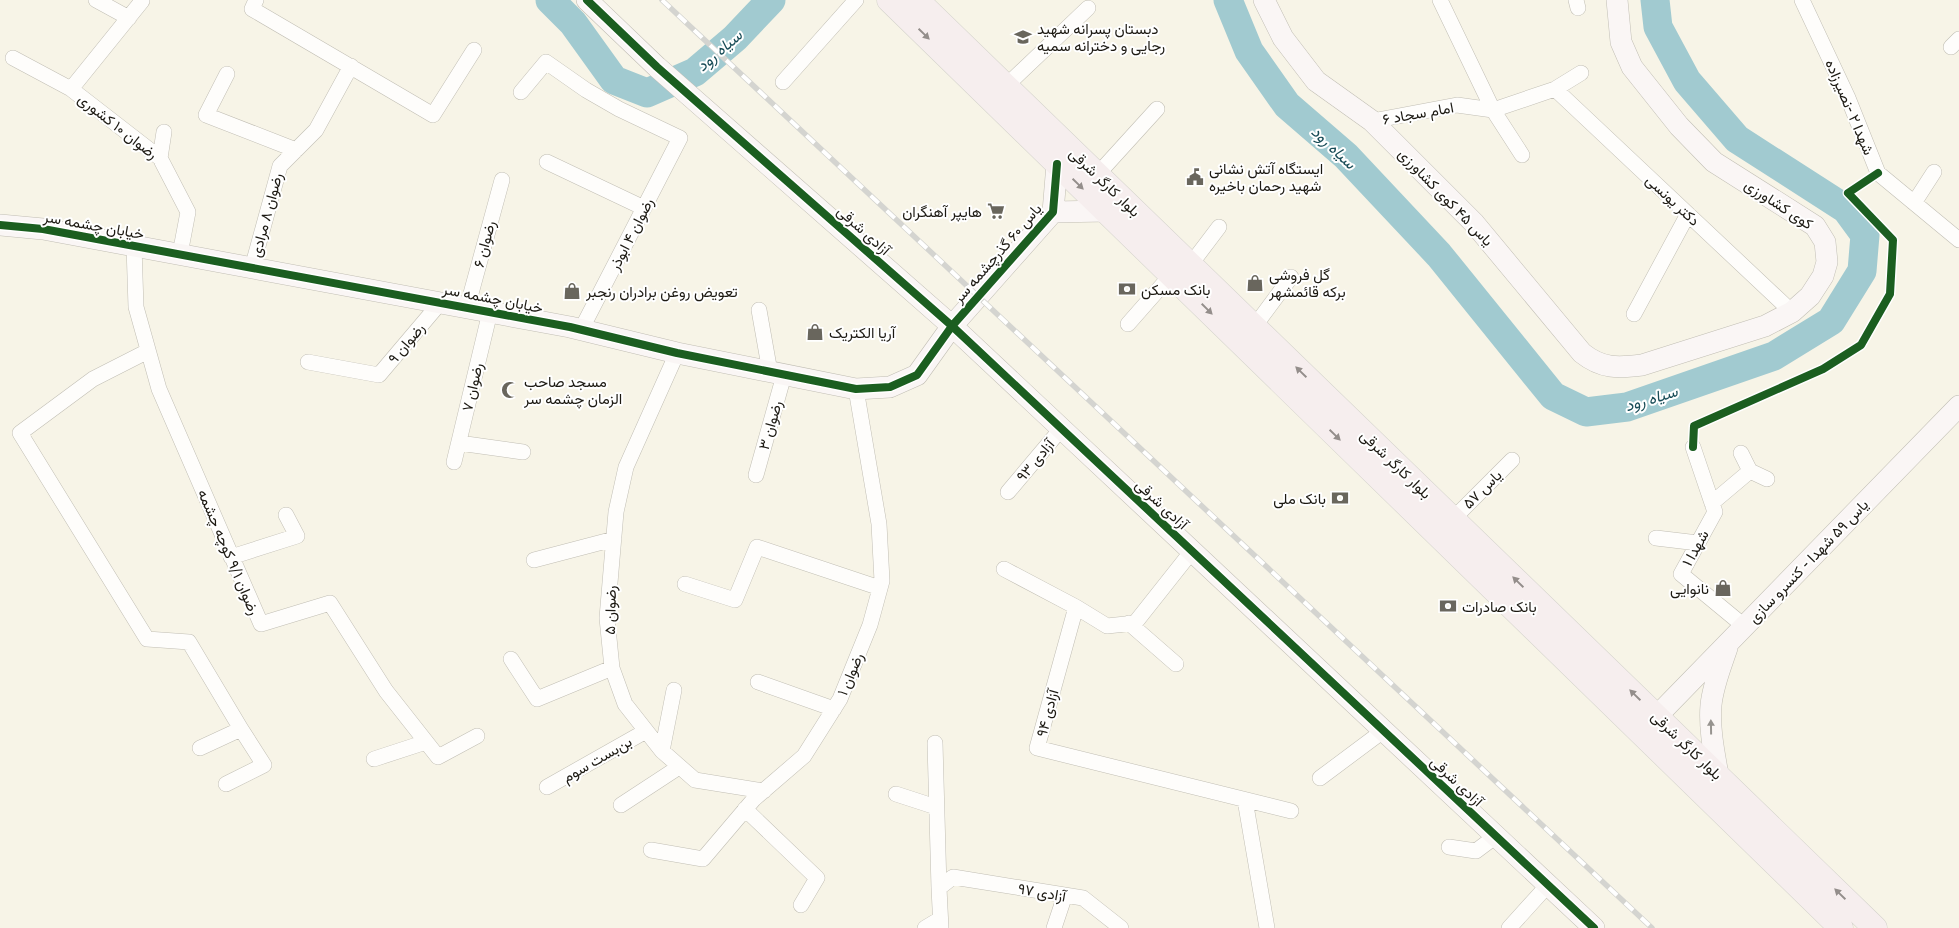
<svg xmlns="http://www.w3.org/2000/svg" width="1959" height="928" viewBox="0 0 1959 928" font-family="'IBM Plex Sans',Vazirmatn,sans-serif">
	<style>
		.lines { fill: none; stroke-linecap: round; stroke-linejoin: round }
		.river { stroke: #a1cad0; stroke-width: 29 }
		.street-casing { stroke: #c1beb4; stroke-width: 16 }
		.secondary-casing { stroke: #c1beb4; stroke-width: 22 }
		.primary-casing { stroke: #d3d2cb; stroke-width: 25 }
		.street { stroke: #fefdfb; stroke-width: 15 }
		.secondary { stroke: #faf6f5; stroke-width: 21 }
		.primary { stroke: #f6eeee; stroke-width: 24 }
		.rail-casing { stroke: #d4d4d0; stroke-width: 5.5 }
		.rail { stroke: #fff; stroke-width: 4; stroke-dasharray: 11; stroke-linecap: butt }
		.cycleway-casing { stroke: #fff; stroke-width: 11 }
		.cycleway { stroke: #1b5e20; stroke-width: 8 }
		.oneway { fill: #948e8b }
		.oneway2 { fill: #96938f }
		.labels { text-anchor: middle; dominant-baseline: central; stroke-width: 4; stroke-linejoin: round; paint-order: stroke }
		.poi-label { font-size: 15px; fill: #1c1912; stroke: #fff; text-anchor: start }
		.street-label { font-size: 15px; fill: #1c1912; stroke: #fff }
		.water-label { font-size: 16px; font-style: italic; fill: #174b56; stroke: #fff }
	</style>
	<rect width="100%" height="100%" fill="#f7f4e7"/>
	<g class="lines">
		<!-- river -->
		<path class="river" d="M550,0L573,23L614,80L647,93L695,72L735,38L771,0
			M1228,0L1249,51L1287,105L1346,156L1439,255L1553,396L1586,412L1627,407L1774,356L1831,321L1862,271L1865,235L1846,209L1737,139L1687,81L1658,27L1655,0"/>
		<!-- street casing -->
		<g class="street-casing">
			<path id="street" d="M96,0L129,18
				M256,0L252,9L433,115L474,50
				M1440,0L1493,110L1522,155
				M1576,0L1578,8
				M1802,0L1848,98L1878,173L1959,240
				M1951,47L1959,39
				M13,58L71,89L160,158L188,212L180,254
				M227,74L206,115L296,150
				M783,82L856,0
				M1006,86L1088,8
				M71,89L142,1
				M1555,89L1792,312
				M521,92L546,62L586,90L619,109L680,138L581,330
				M1372,121L1457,105L1493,110L1555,89L1581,73
				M160,158L164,132
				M547,162L644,208
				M1097,175L1157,109
				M1914,203L1934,172
				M134,246L136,307L159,389L261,624L330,603L386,691L438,757L477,736
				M1191,264L1219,227
				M252,268L280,166L316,130L351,66
				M467,308L502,180
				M759,310L770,372
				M1634,314L1688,214
				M1128,324L1172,274
				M1254,327L1291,277
				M148,351L93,379L20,433L147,639L189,642L241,729L200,748
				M677,353L626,467L616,512L607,618L612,668L625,704L662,751L695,780L764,791
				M308,362L379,375L440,303
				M459,443L523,452
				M1693,447L1715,512L1681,574L1744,626
				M454,462L490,312
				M1750,471L1767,479
				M756,475L784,375
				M1008,492L1061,429
				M1712,503L1750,471L1741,453
				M1453,519L1512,460
				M1656,538L1698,543
				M231,557L297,536L286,515
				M534,560L614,539
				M1004,569L1076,607L1107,626L1135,623L1192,551
				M685,584L735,600L757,547L880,588
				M1076,607L1037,748L1291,811
				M1129,623L1176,664
				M511,659L537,699L612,668
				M758,682L834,709
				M935,743L939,888
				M662,751L674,690
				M374,759L426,742
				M1320,778L1383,731
				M226,784L264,765L241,729
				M547,787L646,731
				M896,794L936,807
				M1245,800L1267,928
				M621,805L679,767
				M745,809L817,878L801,905
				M1449,847L1476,851L1496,836
				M651,850L703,859L754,799L804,756L840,699L870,625L882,581L879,524L856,389
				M925,928L940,919
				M941,928L939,888L953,877L1083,898L1121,928
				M1054,928L1065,895
				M1509,928L1548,885"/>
		</g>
		<!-- secondary casing -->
		<g class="secondary-casing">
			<path id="secondary" d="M587,0L657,67L952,326L1594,928
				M1264,0L1283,38L1316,81L1372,121L1474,223L1582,353C1602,369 1618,368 1642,365L1765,326L1792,312L1810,296L1823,276L1827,262L1825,242L1815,226L1714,162L1679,126L1632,67L1621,42L1617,0
				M1053,212L1106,211
				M0,225L43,229L570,327L677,353L856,389L890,387L917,375L952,326L1053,212L1057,164
				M1657,716L1959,406
				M1718,775C1714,752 1709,728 1711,705C1713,685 1721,666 1727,648"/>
		</g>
		<!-- primary casing -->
		<g class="primary-casing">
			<path id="primary" d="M889,0L1841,928
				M917,0L1875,928"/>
		</g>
		<!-- street -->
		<use href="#street" class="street"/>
		<!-- secondary -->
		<use href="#secondary" class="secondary"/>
		<!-- primary -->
		<use href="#primary" class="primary"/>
		<!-- rail casing -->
		<g class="rail-casing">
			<path id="rail" d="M662,0L1652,928"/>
		</g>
		<!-- rail -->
		<use href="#rail" class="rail"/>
		<!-- cycleway casing -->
		<g class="cycleway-casing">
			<path id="cycleway" d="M587,0L657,67L952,326L1594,928
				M0,225L43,229L570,327L677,353L856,389L890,387L917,375L952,326L1053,212L1057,164
				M1693,447L1694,426L1823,369L1861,345L1890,294L1893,240L1848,193L1878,173"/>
		</g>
		<!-- cycleway -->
		<use href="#cycleway" class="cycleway"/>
	</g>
	<!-- one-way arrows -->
	<defs><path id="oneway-solid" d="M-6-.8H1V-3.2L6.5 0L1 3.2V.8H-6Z" transform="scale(1.25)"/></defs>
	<g class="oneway">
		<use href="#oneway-solid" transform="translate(924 34) rotate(44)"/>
		<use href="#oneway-solid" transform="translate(1078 184) rotate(44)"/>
		<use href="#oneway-solid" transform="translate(1207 309) rotate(45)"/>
		<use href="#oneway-solid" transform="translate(1301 372) rotate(-136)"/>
		<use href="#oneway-solid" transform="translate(1335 435) rotate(44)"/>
		<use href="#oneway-solid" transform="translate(1518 582) rotate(-136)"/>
		<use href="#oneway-solid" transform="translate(1635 695) rotate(-136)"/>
		<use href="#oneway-solid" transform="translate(1840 894) rotate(-136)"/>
	</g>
	<use class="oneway2" href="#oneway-solid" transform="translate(1711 727) rotate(-91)"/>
	<!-- icons -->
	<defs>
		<g id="school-bare" transform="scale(1.35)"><path d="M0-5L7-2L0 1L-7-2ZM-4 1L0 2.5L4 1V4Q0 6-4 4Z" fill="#69665d" stroke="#fff" stroke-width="2.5" paint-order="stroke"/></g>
		<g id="civic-bare" transform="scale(1.35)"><path d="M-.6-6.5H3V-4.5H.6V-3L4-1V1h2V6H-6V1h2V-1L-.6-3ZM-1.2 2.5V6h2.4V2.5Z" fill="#69665d" stroke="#fff" stroke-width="2.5" paint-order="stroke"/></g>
		<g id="supermarket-bare" transform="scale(1.35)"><path d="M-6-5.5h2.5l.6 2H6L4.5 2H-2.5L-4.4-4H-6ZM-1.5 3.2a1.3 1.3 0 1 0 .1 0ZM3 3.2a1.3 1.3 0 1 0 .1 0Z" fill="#69665d" stroke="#fff" stroke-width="2.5" paint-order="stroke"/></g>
		<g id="shop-bare" transform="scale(1.35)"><path d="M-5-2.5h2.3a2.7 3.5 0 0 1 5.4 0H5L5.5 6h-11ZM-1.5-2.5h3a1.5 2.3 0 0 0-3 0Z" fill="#69665d" stroke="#fff" stroke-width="2.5" paint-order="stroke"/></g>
		<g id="bank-bare" transform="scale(1.35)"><path d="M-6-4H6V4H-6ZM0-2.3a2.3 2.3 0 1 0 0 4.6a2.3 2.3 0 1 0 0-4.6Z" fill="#69665d" stroke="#fff" stroke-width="2.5" paint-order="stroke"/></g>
		<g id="mosque-bare" transform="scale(1.35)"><path d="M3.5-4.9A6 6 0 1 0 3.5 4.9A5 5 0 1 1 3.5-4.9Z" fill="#69665d" stroke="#fff" stroke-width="2.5" paint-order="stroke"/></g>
	</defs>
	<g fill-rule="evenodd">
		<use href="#school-bare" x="1023" y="37"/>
		<use href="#civic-bare" x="1195" y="177"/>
		<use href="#supermarket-bare" x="996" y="211"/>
		<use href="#shop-bare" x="1255" y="283"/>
		<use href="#bank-bare" x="1127" y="289"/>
		<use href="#shop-bare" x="572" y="291"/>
		<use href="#shop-bare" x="815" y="332"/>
		<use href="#mosque-bare" x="510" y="390"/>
		<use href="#bank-bare" x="1340" y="498"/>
		<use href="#shop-bare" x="1723" y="588"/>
		<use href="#bank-bare" x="1448" y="606"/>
	</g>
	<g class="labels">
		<!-- poi labels -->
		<g class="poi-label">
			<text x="1037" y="28">دبستان پسرانه شهید<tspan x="1037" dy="17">رجایی و دخترانه سمیه</tspan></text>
			<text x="1209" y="168">ایستگاه آتش نشانی<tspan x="1209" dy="17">شهید رحمان باخیره</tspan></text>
			<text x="982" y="211" text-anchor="end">هایپر آهنگران</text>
			<text x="1269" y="274">گل فروشی<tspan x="1269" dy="17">برکه قائمشهر</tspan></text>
			<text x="1141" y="289">بانک مسکن</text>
			<text x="586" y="291">تعویض روغن برادران رنجبر</text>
			<text x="829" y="332">آریا الکتریک</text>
			<text x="524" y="381">مسجد صاحب<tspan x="524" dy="17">الزمان چشمه سر</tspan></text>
			<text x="1326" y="498" text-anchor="end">بانک ملی</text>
			<text x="1709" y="588" text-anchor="end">نانوایی</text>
			<text x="1462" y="606">بانک صادرات</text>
		</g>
		<!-- street labels -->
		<g class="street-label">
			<text transform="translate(1850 107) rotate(67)">شهدا ۲ -نصیرزاده</text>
			<text transform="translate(1418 113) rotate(-10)">امام سجاد ۶</text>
			<text transform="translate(118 126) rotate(38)">رضوان ۱۰ کشوری</text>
			<text transform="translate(1105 182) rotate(44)">بلوار کارگر شرقی</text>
			<text transform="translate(1446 197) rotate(46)">یاس ۴۵ کوی کشاورزی</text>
			<text transform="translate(1673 200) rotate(43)">دکتر یونسی</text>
			<text transform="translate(1779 204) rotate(33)">کوی کشاورزی</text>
			<text transform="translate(266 215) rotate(-75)">رضوان ۸ مرادی</text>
			<text transform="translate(94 225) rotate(10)">خیابان چشمه سر</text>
			<text transform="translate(864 230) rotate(42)">آزادی شرقی</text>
			<text transform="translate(631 234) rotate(-63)">رضوان ۴ ابوذر</text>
			<text transform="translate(484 244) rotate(-75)">رضوان ۶</text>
			<text transform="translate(997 253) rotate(-49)">یاس ۶۰ گذرچشمه سر</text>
			<text transform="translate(493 298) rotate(11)">خیابان چشمه سر</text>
			<text transform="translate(406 343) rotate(-50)">رضوان ۹</text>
			<text transform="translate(472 387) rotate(-77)">رضوان ۷</text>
			<text transform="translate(770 425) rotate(-74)">رضوان ۳</text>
			<text transform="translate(1035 460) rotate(-50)">آزادی ۹۳</text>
			<text transform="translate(1396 464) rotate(44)">بلوار کارگر شرقی</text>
			<text transform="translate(1482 489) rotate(-45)">یاس ۵۷</text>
			<text transform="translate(1162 504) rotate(43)">آزادی شرقی</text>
			<text transform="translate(1695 548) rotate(-61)">شهدا ۱</text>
			<text transform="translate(229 552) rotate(67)">رضوان ۹/۱ کوچه چشمه</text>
			<text transform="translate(1808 561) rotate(-46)">یاس ۵۹ شهدا - کنسرو سازی</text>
			<text transform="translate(610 610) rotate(-89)">رضوان ۵</text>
			<text transform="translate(850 674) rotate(-67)">رضوان ۱</text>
			<text transform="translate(1047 713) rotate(-75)">آزادی ۹۴</text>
			<text transform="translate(1687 745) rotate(44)">بلوار کارگر شرقی</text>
			<text transform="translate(597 759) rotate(-30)">بن‌بست سوم</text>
			<text transform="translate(1457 781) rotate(43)">آزادی شرقی</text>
			<text transform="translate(1042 892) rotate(10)">آزادی ۹۷</text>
		</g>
		<!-- water labels -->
		<g class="water-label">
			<text transform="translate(719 50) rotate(-41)">سیاه رود</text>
			<text transform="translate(1334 147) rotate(43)">سیاه رود</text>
			<text transform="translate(1651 398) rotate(-17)">سیاه رود</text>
		</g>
	</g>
</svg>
